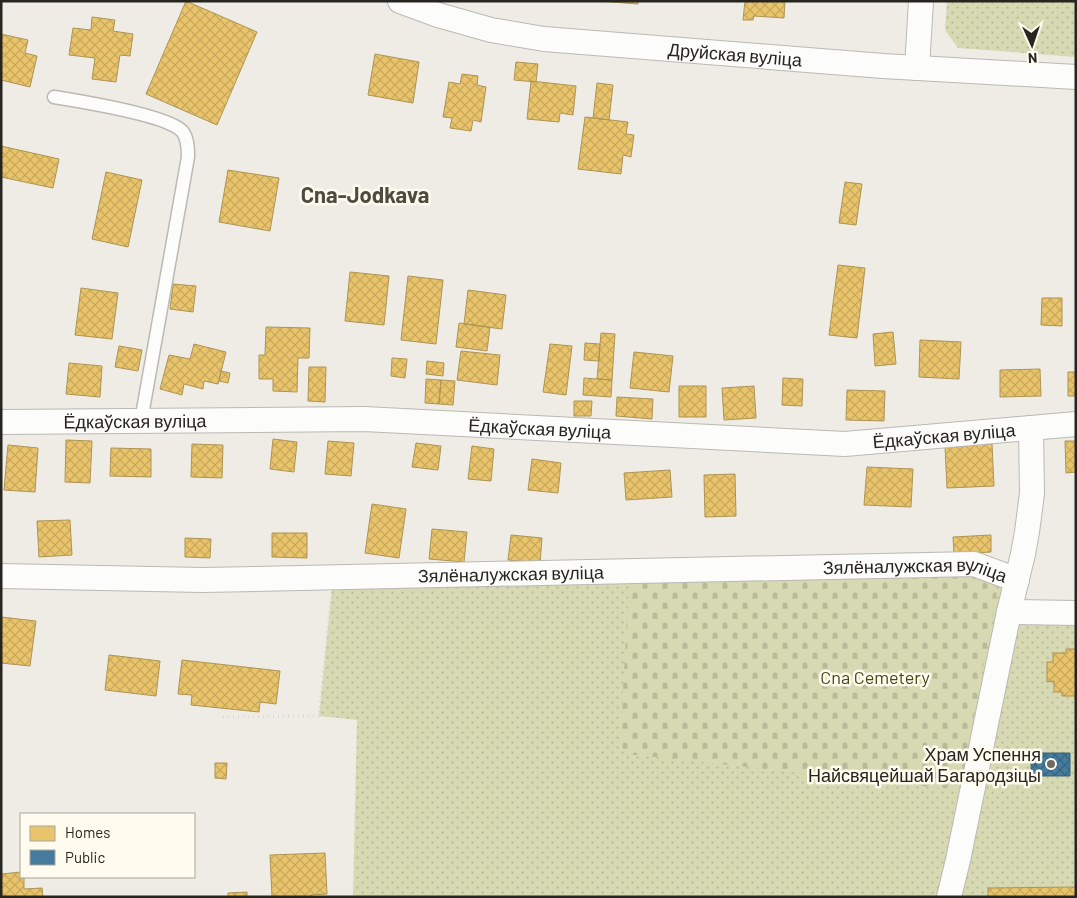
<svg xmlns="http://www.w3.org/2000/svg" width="1077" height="898" viewBox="0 0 1077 898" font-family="Barlow,sans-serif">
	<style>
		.grass { fill: url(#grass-dots) }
		.cemetery { fill: url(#cemetery-stones) }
		.homes { fill: url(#homes-cross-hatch); stroke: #ae9454 }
		.public { fill: url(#public-cross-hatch); stroke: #3c6178 }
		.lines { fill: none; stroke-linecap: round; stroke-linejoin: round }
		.service-casing { stroke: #bab9b4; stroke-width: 15 }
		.minor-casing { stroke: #bab9b4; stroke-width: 26 }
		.path { stroke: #d8d8d5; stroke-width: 3; stroke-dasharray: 1 4; stroke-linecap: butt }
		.service { stroke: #fcfcfb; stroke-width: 12 }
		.minor { stroke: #fcfcfb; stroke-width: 24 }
		.poi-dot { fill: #6c6b65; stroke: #fffbef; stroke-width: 2 }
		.labels { text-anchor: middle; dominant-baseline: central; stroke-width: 5; stroke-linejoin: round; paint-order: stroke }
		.street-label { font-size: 18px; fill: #262520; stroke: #fffbef }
		.park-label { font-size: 18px; fill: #464a15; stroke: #fffbef }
		.poi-label { font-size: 18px; fill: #262520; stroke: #fffbef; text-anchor: end }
		.district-label { font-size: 22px; font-weight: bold; fill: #4e4b41; stroke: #fffbef }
	</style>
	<defs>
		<pattern id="grass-dots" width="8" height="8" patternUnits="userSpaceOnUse" patternTransform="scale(1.25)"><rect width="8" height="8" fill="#d6d9b2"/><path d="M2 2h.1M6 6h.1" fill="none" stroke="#b8ba99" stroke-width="1.8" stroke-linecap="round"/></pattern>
		<pattern id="cemetery-stones" width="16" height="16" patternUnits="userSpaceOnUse" patternTransform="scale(1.25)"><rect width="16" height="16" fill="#d6d9b2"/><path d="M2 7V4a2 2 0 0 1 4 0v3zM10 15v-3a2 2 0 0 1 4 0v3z" fill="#b8ba99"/></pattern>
		<pattern id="homes-cross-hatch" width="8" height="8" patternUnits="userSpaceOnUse" patternTransform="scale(1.25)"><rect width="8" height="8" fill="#e9c46a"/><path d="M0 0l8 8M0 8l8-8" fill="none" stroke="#c8a85c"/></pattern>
		<pattern id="public-cross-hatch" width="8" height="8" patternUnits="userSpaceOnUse" patternTransform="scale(1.25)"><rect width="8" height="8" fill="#457b9d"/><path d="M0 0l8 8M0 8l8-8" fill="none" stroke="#396580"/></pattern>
	</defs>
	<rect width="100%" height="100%" fill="#eeece5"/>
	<!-- grass -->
	<path class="grass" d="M947,1H1076V57L958,48L945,30Z
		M974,564L1017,580L1009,611L1076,613V887L988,888V897H949L1006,623L960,790L942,897H353L357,720L319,716L333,577Z"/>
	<!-- cemetery -->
	<path class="cemetery" d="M972,572L997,592L960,790L626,754L620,742L629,585L631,582Z"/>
	<!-- homes -->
	<path class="homes" d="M186,1L257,32L217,125L146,94Z
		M599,1H625V3Z
		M625,1H638V4L625,3Z
		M745,1H785L784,18L754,16L753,20H743Z
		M92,17L115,20L113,31L133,34L130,56L120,55L116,82L92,79L95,58L69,55L73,28L91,30Z
		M1,34L28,40L25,53L37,56L30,87L1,80Z
		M375,54L419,62L413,103L368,95Z
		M516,62L538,64L536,82L514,80Z
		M462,74L478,76L477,85L486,87L481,122L473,120L471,131L450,128L452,118L443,117L449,82L460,84Z
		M531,81L576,86L573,115L560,113L559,122L527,119Z
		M597,83L613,85L609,120L593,118Z
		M585,117L628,122L626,134L634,135L631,157L623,155L621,174L578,169Z
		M1,146L59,159L53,188L1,177Z
		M228,170L279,178L270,231L219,222Z
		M106,172L142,180L128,247L92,239Z
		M845,182L862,184L856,225L839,223Z
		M838,265L865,268L857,338L829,335Z
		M350,272L389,276L384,325L345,321Z
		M408,276L443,280L436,344L401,340Z
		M173,284L196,286L193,312L170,309Z
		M81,288L118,293L112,339L75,335Z
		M468,290L506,295L502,329L464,324Z
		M1042,298H1062V326L1041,325Z
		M459,323L490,327L487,351L456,347Z
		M266,327L310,328L309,358H298L297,392L273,391V379H259V355H265Z
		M893,332L896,364L875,366L873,334Z
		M601,333L615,334L612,380L597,379Z
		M920,340L961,342L959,379L919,377Z
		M585,343L600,344L599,361L584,360Z
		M194,344L226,352L218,384L204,381L203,389L184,384L182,395L160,389L169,355L190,359Z
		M550,344L572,346L566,395L543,392Z
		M119,346L142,350L138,371L115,367Z
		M461,351L500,355L497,385L457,380Z
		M634,352L673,356L669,392L630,388Z
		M392,358L407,359L405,378L391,376Z
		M427,361L444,363L443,376L426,374Z
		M69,363L102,366L100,397L66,394Z
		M309,367H326L325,402L308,401Z
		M1040,369L1041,396L1000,397V370Z
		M221,371L230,373L228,383L219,381Z
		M1068,372H1076V396H1068Z
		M584,378L612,380L611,397L583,395Z
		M783,378L803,379L802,406L782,405Z
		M426,379L441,380L439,404L425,403Z
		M441,380L455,381L453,405L439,404Z
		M679,386H706V417H679Z
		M754,386L756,418L724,420L722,388Z
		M847,390L885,391L884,421L846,420Z
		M617,397L653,399L652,419L616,416Z
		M574,401H592L591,416H574Z
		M273,439L297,442L294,472L270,469Z
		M66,440L92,441L90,483L65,482Z
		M328,441L354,443L351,476L325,474Z
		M1065,441H1076V472L1066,473Z
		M416,443L441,446L438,470L412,467Z
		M192,444L223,445L222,478L191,477Z
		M992,444L994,486L947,488L945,446Z
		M8,445L38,448L35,492L4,490Z
		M472,446L494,449L491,481L468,479Z
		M111,448L151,449V477L110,476Z
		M532,459L561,463L558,493L528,490Z
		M867,467L913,469L911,507L864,505Z
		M670,470L672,497L626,500L624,473Z
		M735,474L736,516L705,517L704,475Z
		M372,504L406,509L399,558L365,553Z
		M70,520L72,555L39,557L37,521Z
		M432,529L467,532L464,562L429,559Z
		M272,533H307V558L272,557Z
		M511,535L542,538L540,563L508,560Z
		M991,535V552L954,554L953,537Z
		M185,538L211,539L210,558L185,557Z
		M1,617L36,621L30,666L1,663Z
		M1066,649H1076V703L1075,696H1062V692H1054V681L1047,682V662H1053V653H1066Z
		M109,655L160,661L156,696L105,690Z
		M182,660L280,671L276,704L260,702L259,712L191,705L192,695L178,694Z
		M215,763H227L226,779L215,778Z
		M325,853L327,894L311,895V897H272L270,855Z
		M21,872V877H24V889L42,888L43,897H1V874Z
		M1076,887V897H988V888Z
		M247,892V897H228V893Z"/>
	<!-- public -->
	<path class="public" d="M1031,753H1070V776H1031Z"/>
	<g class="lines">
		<!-- service casing -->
		<g class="service-casing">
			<path id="service" d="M54,97C79,101 166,115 182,131C188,138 188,149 188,157L141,421"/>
		</g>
		<!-- minor casing -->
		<g class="minor-casing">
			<g id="minor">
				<path id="s1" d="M400,1L438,15L491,30L544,39L883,66L1076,77"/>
				<path d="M917,68L921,1"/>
				<path id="s2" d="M1,422L364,419L845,444L1076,424"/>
				<path id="s3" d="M1,576L202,580L974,564L1017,580"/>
				<path d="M1009,612L1076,613"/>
				<path d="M949,897L958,860L1009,612L1023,554L1027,532L1032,493L1031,428"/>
			</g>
		</g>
		<!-- path -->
		<path class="path" d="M223,717L319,716L331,598"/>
		<!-- service -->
		<use href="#service" class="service"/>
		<!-- minor -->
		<use href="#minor" class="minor"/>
	</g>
	<!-- markers -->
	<circle class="poi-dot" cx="1051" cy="764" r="5"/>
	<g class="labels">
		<!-- street labels -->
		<g class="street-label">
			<text stroke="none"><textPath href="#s1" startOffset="341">Друйская вуліца</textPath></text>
			<text stroke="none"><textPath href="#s2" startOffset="134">Ёдкаўская вуліца</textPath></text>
			<text stroke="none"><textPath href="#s2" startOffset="539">Ёдкаўская вуліца</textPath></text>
			<text stroke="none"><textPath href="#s2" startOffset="944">Ёдкаўская вуліца</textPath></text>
			<text stroke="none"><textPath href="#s3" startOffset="510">Зялёналужская вуліца</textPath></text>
			<text stroke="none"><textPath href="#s3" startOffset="915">Зялёналужская вуліца</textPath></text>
		</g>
		<!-- park labels -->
		<g class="park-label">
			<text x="875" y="677">Cna Cemetery</text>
		</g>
		<!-- poi labels -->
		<g class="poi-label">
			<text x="1041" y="754">Храм Успення<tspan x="1041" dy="21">Найсвяцейшай Багародзіцы</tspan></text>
		</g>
		<!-- district labels -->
		<g class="district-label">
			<text x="365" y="194">Cna-Jodkava</text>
		</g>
	</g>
	<!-- border -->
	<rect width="1077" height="898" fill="none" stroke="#262520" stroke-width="5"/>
	<!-- legend -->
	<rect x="20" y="813" width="175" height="65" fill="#fffbef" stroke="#a8a59c"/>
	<rect x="30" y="826" width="25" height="15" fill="#e9c46a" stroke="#a8a59c"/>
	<text x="65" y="838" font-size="15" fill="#262520">Homes</text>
	<rect x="30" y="850" width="25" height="15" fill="#457b9d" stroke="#a8a59c"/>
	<text x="65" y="863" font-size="15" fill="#262520">Public</text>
	<!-- north arrow -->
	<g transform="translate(1032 45) rotate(177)" stroke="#fffbef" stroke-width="4" paint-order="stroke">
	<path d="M0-4L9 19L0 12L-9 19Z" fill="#262520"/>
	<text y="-8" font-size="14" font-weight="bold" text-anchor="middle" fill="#262520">N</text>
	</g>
</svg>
